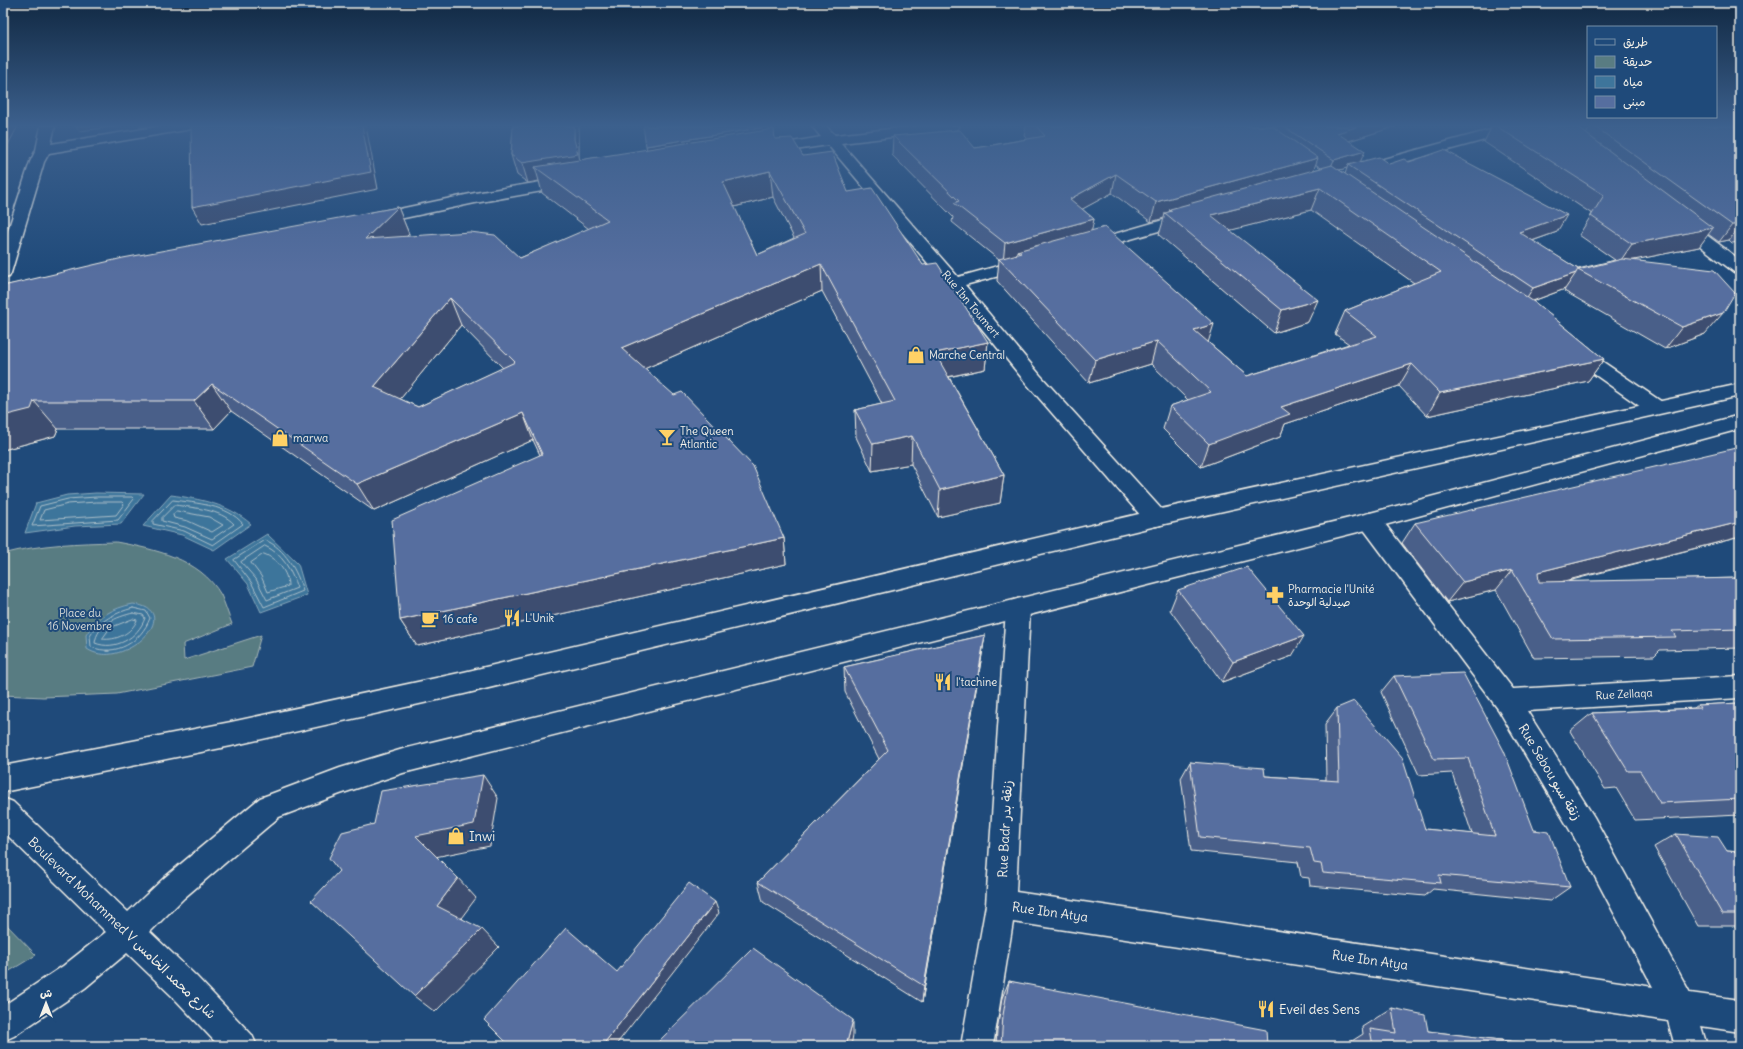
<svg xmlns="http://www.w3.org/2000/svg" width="1743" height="1049" viewBox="0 0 1743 1049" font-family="Delius,'Playpen Sans Arabic',sans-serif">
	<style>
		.green { fill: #597c82; stroke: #a6b6b5 }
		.water { fill: #3e759b; stroke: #87a7ba }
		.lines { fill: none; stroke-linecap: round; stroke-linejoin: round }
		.shore-far1 { stroke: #abbfc9; stroke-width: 1 }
		.shore { stroke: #abbfc9; stroke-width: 1.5 }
		.minor-casing { stroke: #f4f1e8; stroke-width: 3 }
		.major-casing { stroke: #f4f1e8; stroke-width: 3 }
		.minor { fill: #1f4a7a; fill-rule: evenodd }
		.major { fill: #1f4a7a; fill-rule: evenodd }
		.wall { fill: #4a5f89; stroke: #f4f1e8; fill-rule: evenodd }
		.shaded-wall { fill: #3c4d6f; stroke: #f4f1e8 }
		.building { fill: #566e9f; stroke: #f4f1e8; fill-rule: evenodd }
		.labels { text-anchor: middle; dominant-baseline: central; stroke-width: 4; stroke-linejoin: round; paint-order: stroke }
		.street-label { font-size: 11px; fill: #f4f1e8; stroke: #1f4a7a }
		.poi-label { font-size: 11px; fill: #f4f1e8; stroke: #1f4a7a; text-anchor: start }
		.park-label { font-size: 11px; fill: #dddfd9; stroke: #1f4a7a }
		.near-street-label { font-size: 13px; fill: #f4f1e8; stroke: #1f4a7a }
		.near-poi-label { font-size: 13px; fill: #f4f1e8; stroke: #1f4a7a; text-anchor: start }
	</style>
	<rect width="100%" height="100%" fill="#1f4a7a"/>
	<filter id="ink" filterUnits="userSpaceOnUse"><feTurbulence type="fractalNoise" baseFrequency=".025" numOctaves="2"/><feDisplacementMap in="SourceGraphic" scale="8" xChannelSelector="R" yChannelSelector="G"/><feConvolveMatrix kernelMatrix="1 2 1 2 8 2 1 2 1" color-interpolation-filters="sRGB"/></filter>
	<g filter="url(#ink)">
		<!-- green -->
		<path class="green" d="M116,542C153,549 200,558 221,595C225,604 228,614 232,624L183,644L184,660L261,635L252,667L117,694L43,697L3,695V554C40,544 78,543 116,542Z
			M3,921L36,955L3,975Z"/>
		<!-- water -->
		<path class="water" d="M96,493L144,494L121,524L75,526L25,533L36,503L67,495Z
			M171,495C200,499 228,504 251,524L214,550L182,535L143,526Z
			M267,534L298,564L307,595L261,612L248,584L227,559Z
			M133,604C187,610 123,673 87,649L86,635C96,617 113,608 133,604Z"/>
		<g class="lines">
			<!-- shore-far1 -->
			<path class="shore-far1" d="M97,497H132L134,499L118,520L32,526L40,506L68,499Z
				M173,500C196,503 228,505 243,524L213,545L184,531L153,524V521Z
				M97,502H122L124,504L116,515L40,520L44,510L68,504Z
				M175,505C194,508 220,509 234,524L212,539L185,527L162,521V518Z
				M177,511L209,517L223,525L212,532L188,521L174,518L173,515Z
				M265,540C285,548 297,571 303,591L264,607L251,582L234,560Z
				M265,546C283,554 291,570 297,588L267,600L256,579L241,562Z
				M264,554C277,559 288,572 288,586L268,592L261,576L251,563Z
				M133,608L146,611L150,618C141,642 116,657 91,647L90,636C100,620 115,613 133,608Z
				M133,613L143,615L145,618C138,638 115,651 95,643C97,624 117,617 133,613Z
				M133,619L137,620C132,633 116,641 102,639L110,628Z"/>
			<!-- shore -->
			<path class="shore" d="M106,651H109"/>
			<!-- minor casing -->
			<g class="minor-casing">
				<path id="minor" d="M41,126H55L51,144L162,126H193L191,129L186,130L49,153L44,162L11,273L9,277L3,278V246L30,162L36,150Z
					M812,126H826L835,135L917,126H959L957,129L952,130L841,143L958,277L1027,258L1033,259L1035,263L1033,267L965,285L1040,375L1164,512L1167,518L1164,524L1156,526L1148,524L1026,383L948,287L828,145L769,154L764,153L762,150L764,147L769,146L821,137Z
					M1505,126H1527L1525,129L1364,173H1354L1352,170L1354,167Z
					M571,177L576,179L579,182L576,185L475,203L371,225L365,223L363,220L365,217L371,215L475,193Z
					M1191,212L1197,214L1199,217L1197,220L1089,251L1083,249L1081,246L1083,243Z
					M1679,217L1685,219L1740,260V273L1734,272L1673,225L1671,222L1673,219Z
					M1574,345L1581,347L1662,402L1665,407L1662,412L1655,414L1648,412L1567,355L1565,351L1567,347Z
					M1370,513L1378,515L1513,689L1740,676V698L1527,711L1594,817L1690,993L1740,1000V1032L1701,1026L1707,1046H1675L1668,1021L1013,922L993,1046H961L986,905L1006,609L1010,602L1018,599L1026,602L1030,609L1016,892L1653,987L1574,837L1498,709L1362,527L1359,521L1362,515Z"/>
			</g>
			<!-- major casing -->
			<g class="major-casing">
				<path id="major" d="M1740,384V396L1156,526L464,694L231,746L3,792V766L231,722L464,672L1156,510Z
					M1740,415V429L1370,529L403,773L340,794L279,817L184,898L150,932L196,976L252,1035L257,1046H219L174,998L127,953L85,988L14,1036L3,1041V1006L63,966L106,932L3,831V798L13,802L128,912L164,878L260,798L340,768L403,749L1370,513Z"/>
			</g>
			<!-- minor -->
			<use href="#minor" class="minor"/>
			<!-- major -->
			<use href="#major" class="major"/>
		</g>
		<!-- wall -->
		<path class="wall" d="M513,126H579V156L580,160L647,150L773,126L775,139L803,156L848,192L923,265L988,342L985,369L949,377L1004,475L1000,503L938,517L911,464L872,471L856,437L855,410L882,404L822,291L644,369L784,538L786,564L417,646L400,620L540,455L533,440L374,511L231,411L214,429H58L55,436L3,450V286L398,207L409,234L406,236L520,258L589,229L542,193L539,181L528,183L517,175L511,155ZM773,197L794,238L757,255L734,207ZM461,325L503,368L418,407L400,399Z
			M1026,126H1397L1349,141L1361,162L1389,164L1557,232L1532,241L1578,269L1615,260L1579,235L1592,214L1484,142L1492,126H1545L1586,134L1591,126H1740V242L1732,243L1729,240L1719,242L1708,234L1699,247L1633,260L1705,334L1665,349L1564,291L1565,289L1533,301L1604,359L1588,381L1427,416L1399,386L1285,424L1280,437L1201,467L1163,429L1170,406L1188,400L1151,364L1089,383L997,281L999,260L952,222L953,217L892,155L893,136L975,148L1027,139L1024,136ZM1315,164L1321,168L1313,170ZM1347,168L1345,174L1339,170ZM1112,193L1151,222L1164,218L1159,235L1274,333L1308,322L1230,230L1311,210L1414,283L1345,311L1335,334L1349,344L1247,376L1208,342L1091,231L1094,219L1082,209Z
			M1415,523L1740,537L1564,582L1740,578V648L1660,650L1654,656L1534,658L1496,590L1447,602L1402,543Z
			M1178,590L1292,656L1222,682L1170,610Z
			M985,635L981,661L922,1002L763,902L758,882L879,759L845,692L844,667Z
			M1394,676L1534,830L1570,887L1550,901L1433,889L1425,896L1310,886L1309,878L1301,877L1298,862L1191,851L1181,778L1190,762L1265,776L1326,780L1325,724L1337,708L1425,829L1472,834L1452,773L1419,775L1381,692Z
			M1740,703V815L1635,820L1616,788L1605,789L1570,731L1592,713L1694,708L1698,705Z
			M1676,834L1727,851L1740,852V926H1698L1654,847Z
			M1009,981L1267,1046H996L997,1031L1002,998Z
			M1392,1008L1428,1031L1549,1046H1344L1363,1034L1362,1027Z"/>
		<!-- shaded-wall -->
		<path class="shaded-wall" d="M3,126H18L3,154Z
			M75,126H121L79,131Z
			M139,126H154L140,128Z
			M362,126H366L378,189L202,224L192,207Z
			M574,126H579V156L583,174L535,167L539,181L528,183L522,163L574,139Z
			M773,126L774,143L650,163L646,146Z
			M1359,126H1397L1332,146L1337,133Z
			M1365,151L1359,165H1348L1347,168L1328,173L1334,160Z
			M1318,158L1311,177L1172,211L1170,209L1168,215L1165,213L1164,218L1151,222L1156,202Z
			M770,171L773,197L726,209L723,182Z
			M1116,174L1112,193L1066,218L1070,199Z
			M1320,188L1311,210L1204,237L1211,215Z
			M398,207L409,234L377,266L365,239Z
			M1567,215L1557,232L1509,249L1519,232Z
			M1094,219L1090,239L1017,251L1016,259L1003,263L1005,243Z
			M1740,224V226L1729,240L1719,242L1732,225Z
			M1713,228L1699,247L1619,263L1632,244Z
			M821,264L822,291L628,376L621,348Z
			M1576,273L1565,289L1522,305L1533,288Z
			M450,298L461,325L388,414L374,387Z
			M1318,300L1308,322L1274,333L1282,310Z
			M1723,313L1705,334L1665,349L1682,327Z
			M1214,324L1207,346L1194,330Z
			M1157,341L1151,364L1089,383L1095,360Z
			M988,342L985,369L933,380L935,353Z
			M1604,359L1588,381L1427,416L1440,393Z
			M1412,364L1399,386L1285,424L1280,437L1201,467L1209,444L1281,407Z
			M212,384L231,411L214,429L194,401Z
			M34,401L58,429L55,436L3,450V416Z
			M523,413L533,440L374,511L357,484Z
			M912,436L911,464L872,471L873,444Z
			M1004,475L1000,503L938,517L940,490Z
			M1740,522V537L1524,591L1538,572Z
			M784,538L786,564L417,646L400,620Z
			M1512,570L1496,590L1447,602L1463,582Z
			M985,635L981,661L922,1002L924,986Z
			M1304,636L1292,656L1222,682L1233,662Z
			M483,775L498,798L490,846L435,857L416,836Z
			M458,878L476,898L456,925L437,906Z
			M715,902L719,913L615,1046H602Z
			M482,929L499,947L435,1012L414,996Z
			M853,1020V1035L851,1046H846Z"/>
		<!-- building -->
		<path class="building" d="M191,126H362L371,172L192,207Z
			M513,126H574V139L578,154L522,163L511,155Z
			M643,126H772L646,146Z
			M1036,126H1272L1318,158L1156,202L1116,174L1070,199L1094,219L1005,243L954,203L959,201L893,136L960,130L975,148L1045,136Z
			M1283,126H1359L1337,133L1365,151L1334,160Z
			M1496,126H1545L1547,127L1555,126H1576L1713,228L1632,244L1591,216L1604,195Z
			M1594,126H1740V224L1732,225Z
			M774,129L775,139L792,138L803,156L832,152L848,192L872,188L923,265L937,263L988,342L935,353L1004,475L940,490L912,436L873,444L855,410L895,401L821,264L621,348L674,395L682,392L753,466L784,538L400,620L392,520L542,454L523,413L357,484L212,384L194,401H34L31,409L3,416V286L123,258L398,207L365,239L470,232L495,235L520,258L608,220L535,167ZM770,171L805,234L757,255L723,182ZM450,298L515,362L418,407L374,387Z
			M1444,150L1567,215L1519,232L1578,269L1576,273L1533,288L1348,165L1379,157L1389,164L1404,159L1409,162Z
			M1332,165L1537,304L1604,359L1440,393L1412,364L1281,407L1290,414L1209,444L1170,406L1211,392L1157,341L1095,360L999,259L1021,253L1017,251L1105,227L1214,324L1194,330L1247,376L1377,336L1345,311L1441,272L1320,188L1211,215L1318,300L1282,310L1165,213L1172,211L1170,209Z
			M1622,259L1714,270L1735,293L1723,313L1682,327L1578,270Z
			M1740,447V522L1538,572L1539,582L1740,578V629L1672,631L1676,637L1553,639L1512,570L1463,582L1415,523Z
			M1247,567L1304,636L1233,662L1178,590Z
			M985,635L924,986L758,882L888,750L844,667Z
			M1463,673L1504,751L1534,830L1549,832L1570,887L1439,875L1441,883L1323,873L1321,864L1314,863L1310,848L1200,837L1190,762L1264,768L1265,776L1339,781L1337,708L1354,701L1402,757L1425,829L1495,836L1468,758L1434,759L1394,676Z
			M1740,703V799L1660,803L1640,771H1628L1592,713L1700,708L1698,705Z
			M483,775L474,824L416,836L458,878L437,906L482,929L414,996L311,901L339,871L329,858L342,832L374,824L381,791Z
			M1676,834L1718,837L1727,851L1740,852V914H1722Z
			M689,883L715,902L602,1046H510L484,1020L566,928L617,972Z
			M753,948L853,1020L846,1046H654Z
			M1009,981L1266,1030L1267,1046H1001L1003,1015Z
			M1392,1008L1425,1015L1428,1031L1549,1046H1373L1370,1029L1396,1033Z"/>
	</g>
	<!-- sky -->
	<linearGradient id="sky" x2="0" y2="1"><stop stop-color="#112943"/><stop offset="0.46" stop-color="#3c608d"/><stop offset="1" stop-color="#3c608d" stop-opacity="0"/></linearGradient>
	<rect width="1743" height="273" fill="url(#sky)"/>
	<!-- icons -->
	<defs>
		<g id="shop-bare" transform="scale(1.38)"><path d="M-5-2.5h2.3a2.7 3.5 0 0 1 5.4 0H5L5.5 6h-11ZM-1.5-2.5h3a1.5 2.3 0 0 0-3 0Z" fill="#ffd166" stroke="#1f4a7a" stroke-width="2.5" paint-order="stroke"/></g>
		<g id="bar-bare" transform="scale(1.38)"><path d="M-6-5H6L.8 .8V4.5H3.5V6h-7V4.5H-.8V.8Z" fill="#ffd166" stroke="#1f4a7a" stroke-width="2.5" paint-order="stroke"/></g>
		<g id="pharmacy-bare" transform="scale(1.38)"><path d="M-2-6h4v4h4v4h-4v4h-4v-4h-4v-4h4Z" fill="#ffd166" stroke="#1f4a7a" stroke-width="2.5" paint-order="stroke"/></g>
		<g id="restaurant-bare" transform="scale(1.38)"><path d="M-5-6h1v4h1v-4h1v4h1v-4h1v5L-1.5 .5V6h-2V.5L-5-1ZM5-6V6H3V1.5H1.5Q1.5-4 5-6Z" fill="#ffd166" stroke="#1f4a7a" stroke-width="2.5" paint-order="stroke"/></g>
		<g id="cafe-bare" transform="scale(1.38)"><path d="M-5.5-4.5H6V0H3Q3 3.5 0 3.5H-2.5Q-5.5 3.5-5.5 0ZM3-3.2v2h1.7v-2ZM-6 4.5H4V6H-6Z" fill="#ffd166" stroke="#1f4a7a" stroke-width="2.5" paint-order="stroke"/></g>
	</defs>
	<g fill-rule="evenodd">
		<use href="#shop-bare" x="916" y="355"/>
		<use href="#bar-bare" x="667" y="437"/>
		<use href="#shop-bare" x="280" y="438"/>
		<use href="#pharmacy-bare" x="1275" y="595"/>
		<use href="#restaurant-bare" x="512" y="618"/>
		<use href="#cafe-bare" x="430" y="619"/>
		<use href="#restaurant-bare" x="943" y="682"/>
		<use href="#shop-bare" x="456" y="836"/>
		<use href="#restaurant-bare" x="1266" y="1009"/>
	</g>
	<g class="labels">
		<!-- street labels -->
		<g class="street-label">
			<text transform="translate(971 304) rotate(50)">Rue Ibn Toumert</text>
			<text transform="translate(1624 694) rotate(-3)">Rue Zellaqa</text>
		</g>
		<!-- poi labels -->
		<g class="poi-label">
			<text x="929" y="355">Marche Central</text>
			<text x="680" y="431">The Queen<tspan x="680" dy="13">Atlantic</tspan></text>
			<text x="293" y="438">marwa</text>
			<text x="1288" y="589">Pharmacie l'Unité<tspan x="1288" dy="13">صيدلية الوحدة</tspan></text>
			<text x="525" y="618">L'Unik</text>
			<text x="443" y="619">16 cafe</text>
			<text x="956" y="682">l'tachine</text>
		</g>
		<!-- park labels -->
		<g class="park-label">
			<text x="80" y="613">Place du<tspan x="80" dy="13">16 Novembre</tspan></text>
		</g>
		<!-- near-street labels -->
		<g class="near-street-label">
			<text transform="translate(1550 772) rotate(59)">Rue Sebou زنقة سبو</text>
			<text transform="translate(1005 829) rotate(-87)">Rue Badr زنقة بدر</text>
			<text transform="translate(1050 912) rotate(8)">Rue Ibn Atya</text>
			<text transform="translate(122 928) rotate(44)">Boulevard Mohammed V شارع محمد الخامس</text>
			<text transform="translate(1370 960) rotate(8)">Rue Ibn Atya</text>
		</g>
		<!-- near-poi labels -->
		<g class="near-poi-label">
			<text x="469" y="836">Inwi</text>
			<text x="1279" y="1009">Eveil des Sens</text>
		</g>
	</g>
	<!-- margin -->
	<rect width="1743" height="1049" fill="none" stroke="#1f4a7a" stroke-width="16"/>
	<rect x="8" y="8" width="1727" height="1033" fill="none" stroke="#f4f1e8" stroke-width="1.5" filter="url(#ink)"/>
	<!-- legend -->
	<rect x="1587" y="26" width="130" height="92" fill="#1f4a7a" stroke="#748da6"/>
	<rect x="1595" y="39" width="20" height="6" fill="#1f4a7a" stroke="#748da6"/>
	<text x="1623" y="46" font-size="12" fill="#f4f1e8">طريق</text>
	<rect x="1595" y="56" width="20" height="12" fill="#597c82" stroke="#748da6"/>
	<text x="1623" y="66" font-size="12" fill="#f4f1e8">حديقة</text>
	<rect x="1595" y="76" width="20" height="12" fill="#3e759b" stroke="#748da6"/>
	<text x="1623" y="86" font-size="12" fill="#f4f1e8">مياه</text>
	<rect x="1595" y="96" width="20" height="12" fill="#566e9f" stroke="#748da6"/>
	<text x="1623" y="106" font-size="12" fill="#f4f1e8">مبنى</text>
	<!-- north arrow -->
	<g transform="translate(46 1003)" stroke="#1f4a7a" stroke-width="3" paint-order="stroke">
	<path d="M0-3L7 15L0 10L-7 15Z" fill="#f4f1e8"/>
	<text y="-6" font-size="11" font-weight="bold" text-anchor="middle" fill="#f4f1e8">ش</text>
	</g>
</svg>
